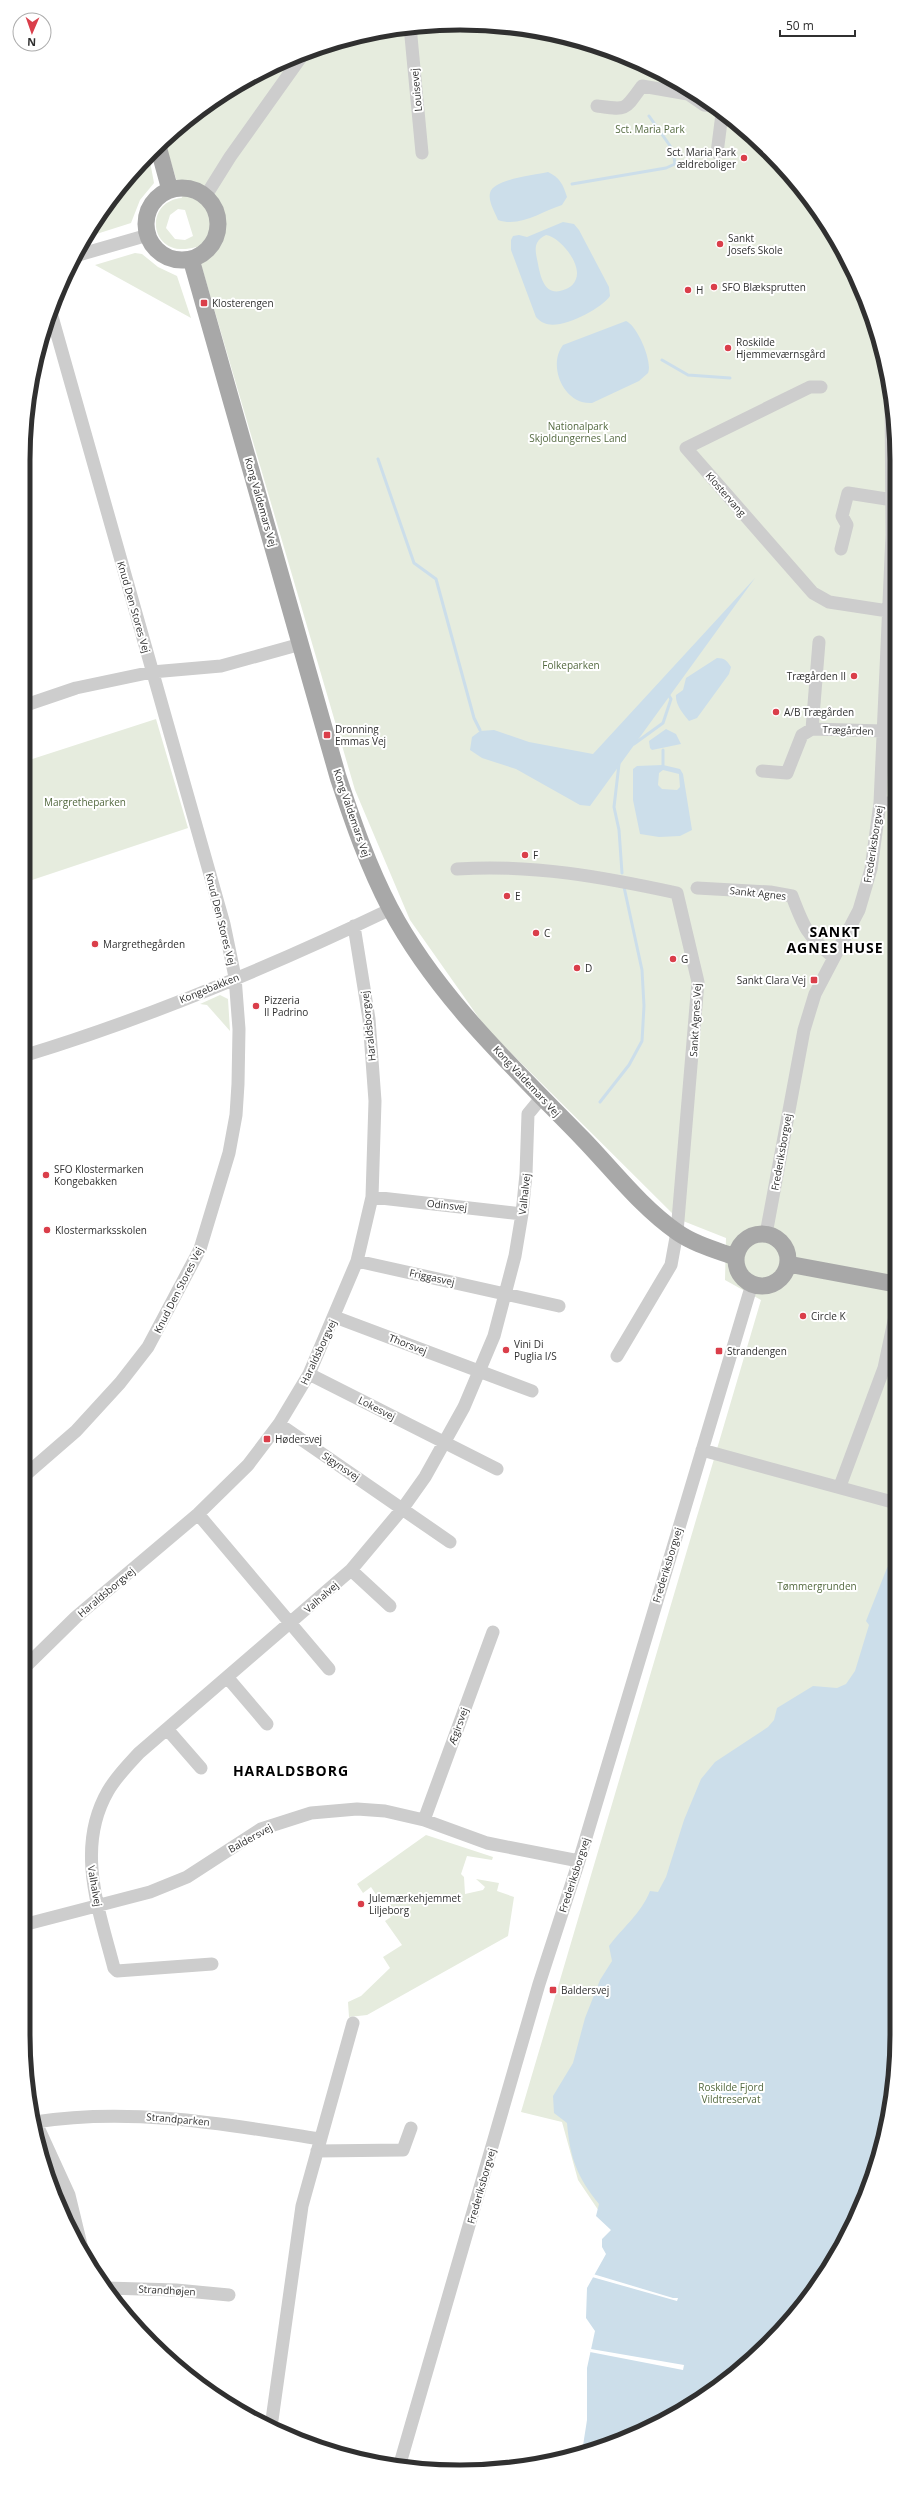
<svg xmlns="http://www.w3.org/2000/svg" width="920" height="2495" viewBox="0 0 920 2495" font-family="'Open Sans',sans-serif">
	<style>
		.green { fill: #e6ecde; fill-rule: evenodd }
		.water { fill: #ccdeea; fill-rule: evenodd }
		.pier { fill: #fff }
		.lines { fill: none; stroke-linecap: round; stroke-linejoin: round }
		.stream { stroke: #ccdeea; stroke-width: 3 }
		.minor { stroke: #cdcdcd; stroke-width: 13 }
		.major { stroke: #a8a8a8; stroke-width: 17 }
		.poi-dot { fill: #da3e4a; stroke: #fff; stroke-width: 1.5 }
		.labels { text-anchor: middle; dominant-baseline: central; stroke-width: 4; stroke-linejoin: round; paint-order: stroke }
		.street-label { font-size: 10px; fill: #303030; stroke: #fff }
		.park-label { font-size: 10px; fill: #53693f; stroke: #fff }
		.poi-label { font-size: 10px; fill: #303030; stroke: #fff; text-anchor: start }
		.district-label { font-size: 14px; font-weight: bold; letter-spacing: 1px; fill: #000; stroke: #fff }
		.rim { fill: none; stroke: #303030; stroke-width: 5 }
	</style>
	<rect width="100%" height="100%" fill="#fff"/>
	<!-- green -->
	<path class="green" d="M489,24L573,38L627,56L703,97L789,172L852,267L882,347L893,403L897,2035L882,2148L852,2228L807,2301L769,2344L703,2398L627,2439L611,2247L613,2232L578,2180L562,2122L521,2112L761,1300L725,1280L726,1238L678,1219L486,1028L410,920L355,790L196,247C149,261 142,201 182,198L164,140L172,131L242,81L320,46L403,27ZM178,209L185,210L193,236L185,240L175,239L166,228L170,215Z
		M149,156L154,183L140,200L131,223L87,237L113,194Z
		M135,253L142,254L158,267L177,276L191,318L95,265Z
		M156,719L188,828L23,883V762Z
		M220,995L228,999L230,1031L207,1005L200,1004Z
		M426,1835L493,1857L492,1860L467,1856L461,1874L464,1877L465,1894L483,1890L485,1887L476,1879L499,1883L497,1891L514,1897L508,1936L367,2015L349,2017L348,2002L361,1996L390,1968L383,1957L402,1945L385,1921L391,1917L385,1907L388,1906L380,1895L377,1896L371,1887L363,1893L357,1884Z"/>
	<!-- water -->
	<path class="water" d="M548,172C560,178 563,184 567,197L562,205C542,211 520,228 498,220C495,212 488,202 490,193C493,179 535,175 548,172Z
		M563,222L574,224L579,230L609,287L610,296C601,309 560,331 544,323C541,322 538,319 536,317L511,250V240L513,236L519,235L527,237ZM546,235C560,237 582,264 576,279C574,284 571,287 566,289C546,298 541,280 538,264C537,258 534,249 537,243C539,239 542,237 546,235Z
		M626,321C637,325 653,362 648,373L639,381L592,403C564,405 547,366 563,345Z
		M755,578L590,806L580,805L516,769L482,758L470,750L472,737L480,731L494,730L529,742L593,754Z
		M717,658C725,658 727,661 731,667L729,674L697,718L689,721C683,714 675,704 676,695L683,690L686,678Z
		M666,729L676,734L681,744L652,750L650,748L649,741Z
		M663,765L680,769L683,774L692,830L680,836L659,837L640,834L633,800V769L637,766ZM663,770L679,774L680,787L677,790L662,789L658,785L659,773Z
		M896,1555L897,2035L882,2148L852,2228L807,2301L769,2344L703,2398L627,2439L582,2452L587,2420V2368L595,2331L586,2318L587,2288L606,2254L602,2247V2239L611,2230L596,2216L599,2204C577,2177 570,2158 567,2123L554,2113L553,2096L573,2063L585,2018L600,1980L612,1961L609,1946C622,1928 641,1914 650,1891L658,1892L666,1877L684,1820L701,1779L715,1762L768,1727L774,1720L777,1708L813,1686L837,1688L846,1684L855,1671L869,1625L866,1621L887,1568Z"/>
	<!-- pier -->
	<path class="pier" d="M593,2274L673,2298H678L677,2301L592,2277Z
		M591,2349L684,2365L683,2370L590,2352Z"/>
	<g class="lines">
		<!-- stream -->
		<path class="stream" d="M572,184L666,168L675,164L673,150L649,116
			M662,360L688,375L730,378
			M378,459L414,563L436,579L474,718L480,730
			M634,744L663,723L671,699L668,694
			M663,750V765
			M619,764L614,807L619,830L622,873
			M600,1102L629,1065L642,1041L644,1006L642,970L624,887"/>
		<!-- minor -->
		<path class="minor" d="M410,26L422,153
			M597,106C627,110 624,111 642,86L688,94L704,105L713,106
			M717,153L722,114
			M205,197L230,157L304,53
			M75,256L148,235
			M821,387H810L686,448L813,593L829,602L888,611
			M841,549L847,525L842,516L848,493L893,500
			M23,706L76,688L152,672L221,666L301,644
			M812,729L883,731
			M762,771L787,773L802,735L812,729L819,642
			M880,803H894
			M457,869C533,864 603,877 677,893L698,982L677,1232L671,1265L617,1356
			M697,888L770,892L792,896C804,928 807,935 833,957
			M23,1056C149,1018 272,966 391,909
			M372,1197L522,1214
			M766,1234L804,1030L815,994L859,910L871,869L880,803L892,535L891,390
			M357,1261L559,1306
			M335,1317L532,1391
			M309,1374L497,1469
			M279,1424L450,1542
			M702,1450L896,1503
			M23,1477L76,1431L120,1383L148,1347L200,1249L229,1153L236,1115L238,1084L239,1029L235,977L224,924L51,313
			M840,1486L884,1368L895,1316
			M198,1514L329,1669
			M351,1570L390,1606
			M23,1669L76,1617L198,1514L248,1465L279,1424L309,1374L357,1261L372,1197L375,1101L369,1019L354,926
			M227,1677L267,1724
			M167,1729L201,1768
			M424,1820L493,1632
			M23,1925L150,1892L187,1877L261,1829L311,1813L357,1809L385,1811L424,1820L487,1843L579,1861
			M212,1964L117,1971L114,1968C99,1910 75,1848 108,1791C116,1777 128,1765 139,1753L351,1570L403,1508L425,1477L464,1407L494,1336L515,1256L522,1214L526,1174L528,1114L542,1097
			M31,2112L69,2195L84,2257
			M35,2122C131,2107 225,2124 320,2139
			M317,2151L403,2150L411,2128
			M106,2288L176,2290L229,2295
			M271,2427L302,2206L353,2023
			M399,2467L539,1984L579,1861L752,1284"/>
		<!-- major -->
		<path class="major" d="M158,146L170,190
			M146 224a36 36 0 1 1 72 0a36 36 0 1 1-72 0Z
			M191,259L338,777C353,822 368,866 390,908C437,997 514,1068 583,1139C613,1170 641,1207 677,1232C694,1244 716,1250 735,1257
			M736 1260a26 26 0 1 1 52 0a26 26 0 1 1-52 0Z
			M788,1264L895,1284"/>
	</g>
	<!-- markers -->
	<g class="poi-dot">
		<circle cx="744" cy="158" r="4"/>
		<circle cx="720" cy="244" r="4"/>
		<circle cx="714" cy="287" r="4"/>
		<circle cx="688" cy="290" r="4"/>
		<rect x="200" y="299" width="8" height="8" rx="2"/>
		<circle cx="728" cy="348" r="4"/>
		<circle cx="854" cy="676" r="4"/>
		<circle cx="776" cy="712" r="4"/>
		<rect x="323" y="731" width="8" height="8" rx="2"/>
		<circle cx="525" cy="855" r="4"/>
		<circle cx="507" cy="896" r="4"/>
		<circle cx="536" cy="933" r="4"/>
		<circle cx="95" cy="944" r="4"/>
		<circle cx="673" cy="959" r="4"/>
		<circle cx="577" cy="968" r="4"/>
		<rect x="810" y="976" width="8" height="8" rx="2"/>
		<circle cx="256" cy="1006" r="4"/>
		<circle cx="46" cy="1175" r="4"/>
		<circle cx="47" cy="1230" r="4"/>
		<circle cx="803" cy="1316" r="4"/>
		<circle cx="506" cy="1350" r="4"/>
		<rect x="715" y="1347" width="8" height="8" rx="2"/>
		<rect x="263" y="1435" width="8" height="8" rx="2"/>
		<circle cx="361" cy="1904" r="4"/>
		<rect x="549" y="1986" width="8" height="8" rx="2"/>
	</g>
	<g class="labels">
		<!-- street labels -->
		<g class="street-label">
			<text transform="translate(416 90) rotate(-95)">Louisevej</text>
			<text transform="translate(726 494) rotate(49)">Klostervang</text>
			<text transform="translate(261 502) rotate(74)">Kong Valdemars Vej</text>
			<text transform="translate(134 607) rotate(74)">Knud Den Stores Vej</text>
			<text transform="translate(848 730) rotate(2)">Trægården</text>
			<text transform="translate(352 813) rotate(71)">Kong Valdemars Vej</text>
			<text transform="translate(873 844) rotate(-81)">Frederiksborgvej</text>
			<text transform="translate(758 893) rotate(6)">Sankt Agnes</text>
			<text transform="translate(221 919) rotate(76)">Knud Den Stores Vej</text>
			<text transform="translate(209 988) rotate(-22)">Kongebakken</text>
			<text transform="translate(695 1020) rotate(-87)">Sankt Agnes Vej</text>
			<text transform="translate(368 1026) rotate(-96)">Haraldsborgvej</text>
			<text transform="translate(527 1081) rotate(47)">Kong Valdemars Vej</text>
			<text transform="translate(781 1152) rotate(-80)">Frederiksborgvej</text>
			<text transform="translate(524 1194) rotate(-84)">Valhalvej</text>
			<text transform="translate(447 1205) rotate(6)">Odinsvej</text>
			<text transform="translate(432 1277) rotate(12)">Friggasvej</text>
			<text transform="translate(178 1290) rotate(-63)">Knud Den Stores Vej</text>
			<text transform="translate(408 1344) rotate(21)">Thorsvej</text>
			<text transform="translate(318 1352) rotate(-65)">Haraldsborgvej</text>
			<text transform="translate(377 1408) rotate(27)">Lokesvej</text>
			<text transform="translate(341 1466) rotate(34)">Sigynsvej</text>
			<text transform="translate(667 1565) rotate(-73)">Frederiksborgvej</text>
			<text transform="translate(106 1592) rotate(-40)">Haraldsborgvej</text>
			<text transform="translate(321 1597) rotate(-41)">Valhalvej</text>
			<text transform="translate(458 1726) rotate(-70)">Ægirsvej</text>
			<text transform="translate(250 1838) rotate(-29)">Baldersvej</text>
			<text transform="translate(574 1875) rotate(-72)">Frederiksborgvej</text>
			<text transform="translate(95 1886) rotate(80)">Valhalvej</text>
			<text transform="translate(178 2119) rotate(5)">Strandparken</text>
			<text transform="translate(481 2186) rotate(-74)">Frederiksborgvej</text>
			<text transform="translate(167 2290) rotate(3)">Strandhøjen</text>
		</g>
		<!-- park labels -->
		<g class="park-label">
			<text x="650" y="129">Sct. Maria Park</text>
			<text x="578" y="426">Nationalpark<tspan x="578" dy="12">Skjoldungernes Land</tspan></text>
			<text x="571" y="665">Folkeparken</text>
			<text x="85" y="802">Margretheparken</text>
			<text x="817" y="1586">Tømmergrunden</text>
			<text x="731" y="2087">Roskilde Fjord<tspan x="731" dy="12">Vildtreservat</tspan></text>
		</g>
		<!-- poi labels -->
		<g class="poi-label">
			<text x="736" y="152" text-anchor="end">Sct. Maria Park<tspan x="736" dy="12">ældreboliger</tspan></text>
			<text x="728" y="238">Sankt<tspan x="728" dy="12">Josefs Skole</tspan></text>
			<text x="722" y="287">SFO Blæksprutten</text>
			<text x="696" y="290">H</text>
			<text x="212" y="303">Klosterengen</text>
			<text x="736" y="342">Roskilde<tspan x="736" dy="12">Hjemmeværnsgård</tspan></text>
			<text x="846" y="676" text-anchor="end">Trægården II</text>
			<text x="784" y="712">A/B Trægården</text>
			<text x="335" y="729">Dronning<tspan x="335" dy="12">Emmas Vej</tspan></text>
			<text x="533" y="855">F</text>
			<text x="515" y="896">E</text>
			<text x="544" y="933">C</text>
			<text x="103" y="944">Margrethegården</text>
			<text x="681" y="959">G</text>
			<text x="585" y="968">D</text>
			<text x="806" y="980" text-anchor="end">Sankt Clara Vej</text>
			<text x="264" y="1000">Pizzeria<tspan x="264" dy="12">Il Padrino</tspan></text>
			<text x="54" y="1169">SFO Klostermarken<tspan x="54" dy="12">Kongebakken</tspan></text>
			<text x="55" y="1230">Klostermarksskolen</text>
			<text x="811" y="1316">Circle K</text>
			<text x="514" y="1344">Vini Di<tspan x="514" dy="12">Puglia I/S</tspan></text>
			<text x="727" y="1351">Strandengen</text>
			<text x="275" y="1439">Hødersvej</text>
			<text x="369" y="1898">Julemærkehjemmet<tspan x="369" dy="12">Liljeborg</tspan></text>
			<text x="561" y="1990">Baldersvej</text>
		</g>
		<!-- district labels -->
		<g class="district-label">
			<text x="835" y="931">SANKT<tspan x="835" dy="16">AGNES HUSE</tspan></text>
			<text x="291" y="1770">HARALDSBORG</text>
		</g>
	</g>
	<!-- crop -->
	<path d="M0 0H920V2495H0ZM460 30H460A430 430 0 0 1 890 460V2035A430 430 0 0 1 460 2465H460A430 430 0 0 1 30 2035V460A430 430 0 0 1 460 30Z" fill="#fff" fill-rule="evenodd"/>
	<path class="rim" d="M460 30H460A430 430 0 0 1 890 460V2035A430 430 0 0 1 460 2465H460A430 430 0 0 1 30 2035V460A430 430 0 0 1 460 30Z"/>
	<!-- north arrow -->
	<g transform="translate(32 32) rotate(182)"><circle r="19" fill="#ffffff" stroke="#acacac"/>
	<path d="M0-3L7 15L0 10L-7 15Z" fill="#da3e4a"/>
	<text y="-6" font-size="11" font-weight="bold" text-anchor="middle" fill="#303030">N</text>
	</g>
	<!-- scale -->
	<path d="M780 30v6h75v-6" fill="none" stroke="#303030" stroke-width="2"/>
	<text x="786" y="30" font-size="12" fill="#303030" stroke="#ffffff" stroke-width="3" paint-order="stroke">50 m</text>
</svg>
